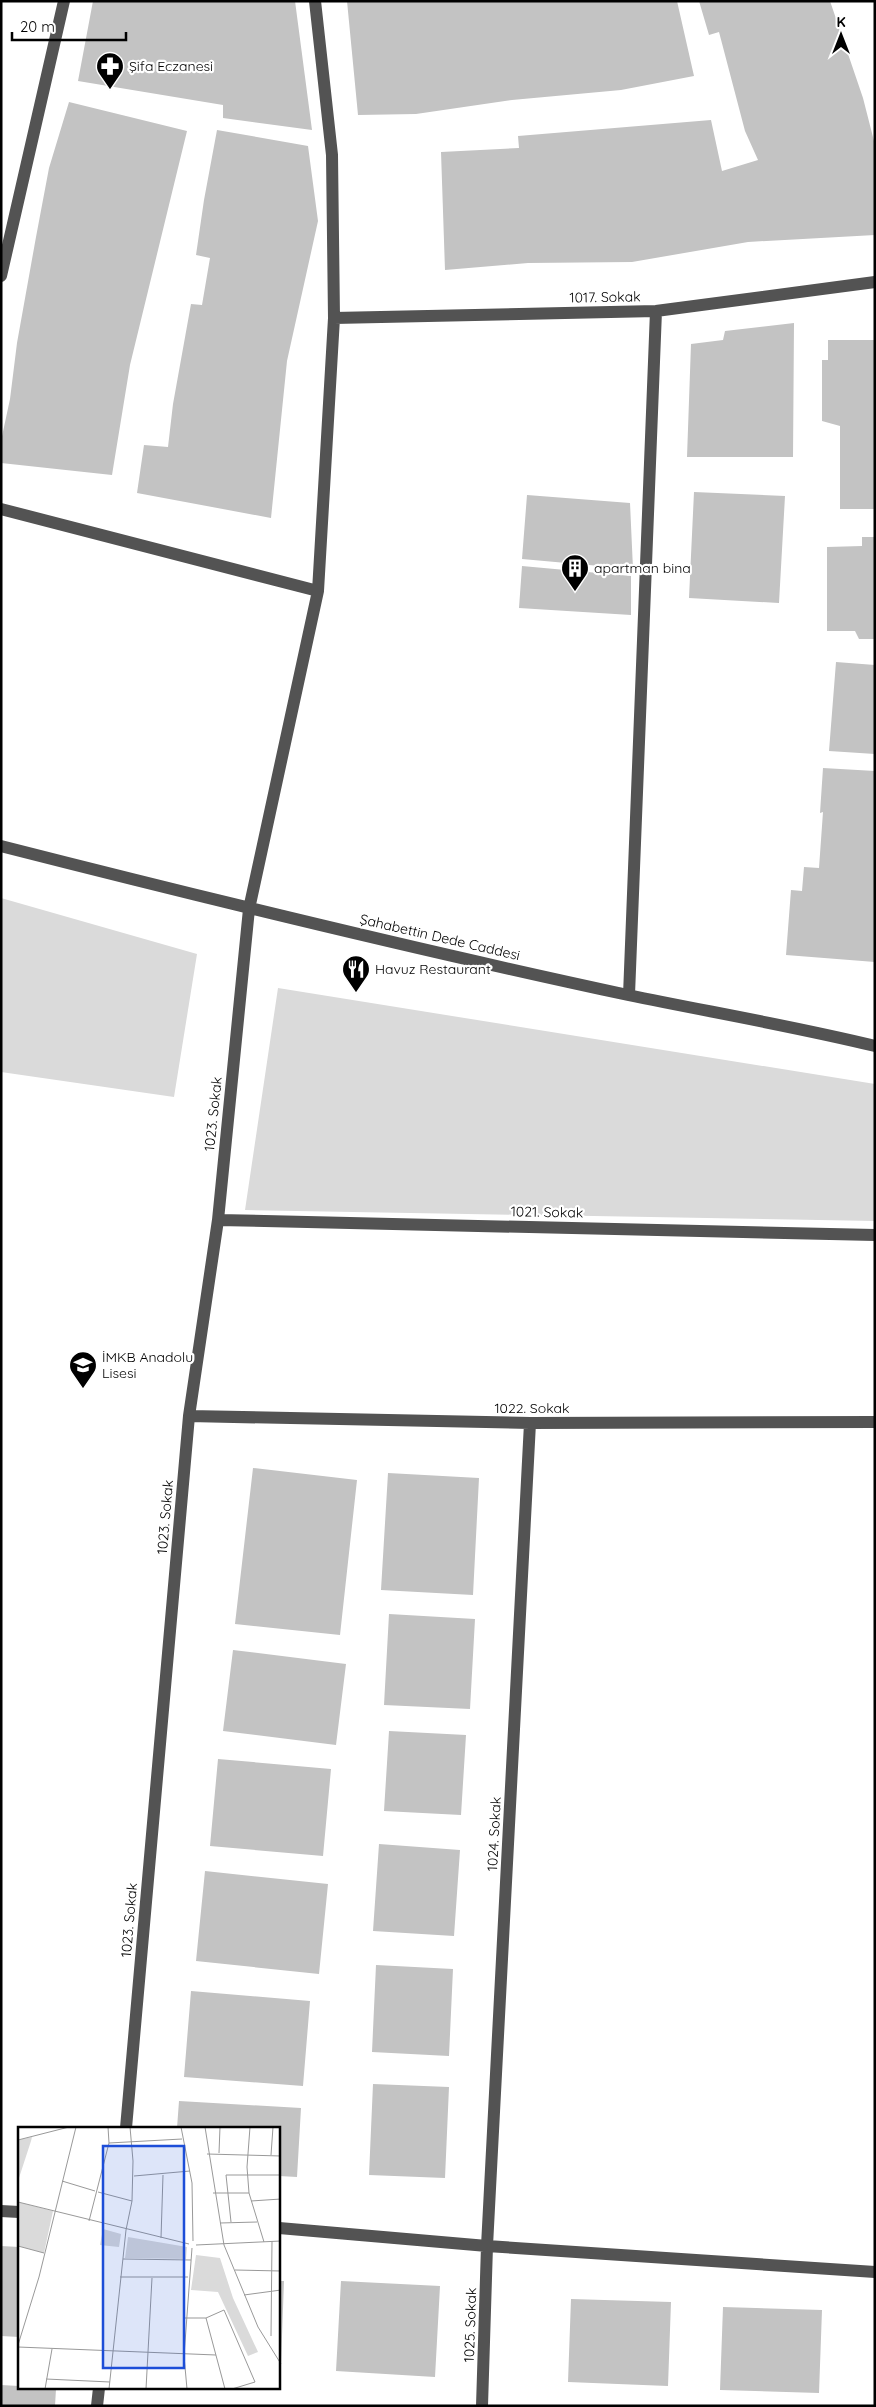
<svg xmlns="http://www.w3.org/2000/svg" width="876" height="2407" viewBox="0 0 876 2407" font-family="Quicksand,sans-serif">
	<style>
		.green { fill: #dadada }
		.building { fill: #c3c3c3 }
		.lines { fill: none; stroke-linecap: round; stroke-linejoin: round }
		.minor { stroke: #535353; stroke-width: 12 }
		.labels { text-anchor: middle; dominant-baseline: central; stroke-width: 4.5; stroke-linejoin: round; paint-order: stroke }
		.poi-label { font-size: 14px; fill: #000; stroke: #fff; text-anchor: start }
		.street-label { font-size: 14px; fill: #000; stroke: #fff }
		.inset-road { fill: none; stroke: #999; stroke-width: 1 }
		.view { fill: #1d4ed8; fill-opacity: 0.15; stroke: #1d4ed8; stroke-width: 2.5 }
		.inset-edge { fill: none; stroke: #000; stroke-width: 2.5 }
	</style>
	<rect width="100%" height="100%" fill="#fff"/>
	<!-- green -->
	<path class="green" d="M1,898L197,954L174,1097L1,1072Z
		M278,988L875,1084V1221L245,1210Z"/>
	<!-- building -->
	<path class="building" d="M93,1H295L312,130L223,118V105L78,81Z
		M347,1H677L694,76L621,90L512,100L416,114L358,115Z
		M699,1H830L863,98L875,145V235L748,242L632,262L528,263L445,270L441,152L519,148L518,136L711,120L722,171L758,160L745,131L719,32L709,35Z
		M69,102L187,131L130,365L112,475L1,463V441L10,399L17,343L36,237L49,168Z
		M217,130L308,146L318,221L287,361L271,518L137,493L144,445L168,447L173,404L191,304L202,305L210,258L196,255L204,200Z
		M794,323L793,457H687L691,344L723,340L725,331Z
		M828,340H875V509H840V426L822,421V360H828Z
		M694,492L785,496L779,603L689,598Z
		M527,495L630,503L633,569L522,559Z
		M862,537H875V639H859L855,631H827V547L862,546Z
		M522,566L631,576V615L519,608Z
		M836,662L875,665V754L829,751Z
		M823,768L875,771V962L786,955L791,890L802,891L804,867L819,868L823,812L820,813Z
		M253,1468L357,1480L340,1635L235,1624Z
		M388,1473L479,1478L473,1595L381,1590Z
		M389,1614L475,1619L470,1709L384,1705Z
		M233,1650L346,1664L336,1745L223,1731Z
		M389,1731L466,1735L461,1815L384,1811Z
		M218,1759L331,1769L323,1856L210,1846Z
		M379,1844L460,1850L454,1936L373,1931Z
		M205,1871L328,1884L319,1974L196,1961Z
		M376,1965L453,1969L449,2056L372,2052Z
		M191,1991L310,2001L303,2086L184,2077Z
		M373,2084L449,2087L445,2178L369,2175Z
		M179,2101L301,2108L297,2177L279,2176V2128H177Z
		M1,2246L19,2247V2337L1,2336Z
		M279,2281H284L281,2364H279Z
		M341,2281L440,2286L435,2377L336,2371Z
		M571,2299L671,2302L668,2386L568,2382Z
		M723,2307L822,2310L819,2393L720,2390Z
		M1,2385L19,2386V2388L56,2389L55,2406H1Z"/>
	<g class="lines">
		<!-- minor -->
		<path class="minor" d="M1,276L64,1
			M334,318L656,311L875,282
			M1,509L318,591
			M1,846C209,899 418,950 628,995C710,1012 793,1026 875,1046
			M629,995L656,311
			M218,1220L875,1235
			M189,1416L530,1423L875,1422
			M126,2128L189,1416L218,1220L249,909L318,591L334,318L332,155L315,1
			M1,2211L19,2212
			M279,2228L487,2246L875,2272
			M97,2406L99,2388
			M482,2406L487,2246L530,1423"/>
	</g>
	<!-- icons -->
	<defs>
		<g id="pharmacy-pin" transform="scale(1.4375)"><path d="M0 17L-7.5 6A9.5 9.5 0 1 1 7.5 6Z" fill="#000" stroke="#fff"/><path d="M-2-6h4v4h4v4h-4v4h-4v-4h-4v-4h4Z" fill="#fff"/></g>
		<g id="building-pin" transform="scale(1.4375)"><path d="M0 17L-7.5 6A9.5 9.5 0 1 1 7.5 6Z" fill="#000" stroke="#fff"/><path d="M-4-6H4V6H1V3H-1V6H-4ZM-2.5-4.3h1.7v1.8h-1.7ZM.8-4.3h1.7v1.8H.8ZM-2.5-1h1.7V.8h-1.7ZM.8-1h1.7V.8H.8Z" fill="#fff"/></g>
		<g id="restaurant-pin" transform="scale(1.4375)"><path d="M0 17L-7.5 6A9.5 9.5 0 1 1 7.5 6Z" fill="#000" stroke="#fff"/><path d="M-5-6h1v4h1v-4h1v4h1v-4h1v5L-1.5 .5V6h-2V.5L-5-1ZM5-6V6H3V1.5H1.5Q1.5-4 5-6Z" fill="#fff"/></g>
		<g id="school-pin" transform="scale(1.4375)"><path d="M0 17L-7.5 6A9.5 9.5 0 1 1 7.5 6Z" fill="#000" stroke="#fff"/><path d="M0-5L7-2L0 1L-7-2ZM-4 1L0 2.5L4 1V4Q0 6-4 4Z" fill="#fff"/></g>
	</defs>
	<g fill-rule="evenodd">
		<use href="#pharmacy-pin" x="110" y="66"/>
		<use href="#building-pin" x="575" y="568"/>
		<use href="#restaurant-pin" x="356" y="969"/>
		<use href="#school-pin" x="83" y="1365"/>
	</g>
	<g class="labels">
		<!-- poi labels -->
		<g class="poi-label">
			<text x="129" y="66">Şifa Eczanesi</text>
			<text x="594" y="568">apartman bina</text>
			<text x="375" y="969">Havuz Restaurant</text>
			<text x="102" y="1357">İMKB Anadolu<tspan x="102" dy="16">Lisesi</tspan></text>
		</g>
		<!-- street labels -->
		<g class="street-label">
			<text transform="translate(605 297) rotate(-1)">1017. Sokak</text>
			<text transform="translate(440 937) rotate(13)">Şahabettin Dede Caddesi</text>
			<text transform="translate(213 1114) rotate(-84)">1023. Sokak</text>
			<text transform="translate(547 1212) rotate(1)">1021. Sokak</text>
			<text x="532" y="1408">1022. Sokak</text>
			<text transform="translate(165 1517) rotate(-85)">1023. Sokak</text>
			<text transform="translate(494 1834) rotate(-87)">1024. Sokak</text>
			<text transform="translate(129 1920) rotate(-85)">1023. Sokak</text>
			<text transform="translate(470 2325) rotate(-88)">1025. Sokak</text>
		</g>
	</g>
	<!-- overview -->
	<g transform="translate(18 2127)">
		<rect width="262" height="262" fill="#fff"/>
		<path d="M14,10L13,14L0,54V13ZM0,75L35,84L26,126L0,119ZM85,102L103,107L101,120L82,118ZM110,110L169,120L168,132L107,131ZM178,128L202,131L215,171L240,225L230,229L200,165L173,163Z" fill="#dadada"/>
		<path class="inset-road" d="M163,0L174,56L175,114M187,0L206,118L240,200L263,237M232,0L229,40L231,66L246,115M0,13L51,0M91,16L164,12M201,26L202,0M189,27L263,29M253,28L255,0M116,49L172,44M44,54L77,64M80,65L114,74M195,66H231M233,74L263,72M0,75L171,117M71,94L91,16L90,0M213,95L208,48H263M202,96L239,95M143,111L145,48M178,118L263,114M0,119L26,126M105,132L173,133M217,143L263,144M102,150H170M226,168L263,163M167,191H188L206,183L237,255L214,262M188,191L207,262M253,209L254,114M0,218L21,150L58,0M0,220L198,228M28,252L92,255M27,262L34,222M91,262L108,103L114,74L115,34L112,0M128,262L134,151M169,262L166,229L174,121"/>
		<path class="view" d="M85,19H166V241H85Z"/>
		<rect width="262" height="262" class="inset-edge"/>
	</g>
	<!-- border -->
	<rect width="876" height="2407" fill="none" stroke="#000000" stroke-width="5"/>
	<!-- north arrow -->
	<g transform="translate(841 35)" stroke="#ffffff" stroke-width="4" paint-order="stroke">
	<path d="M0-4L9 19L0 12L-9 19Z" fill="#000000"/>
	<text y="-8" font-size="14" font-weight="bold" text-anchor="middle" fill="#000000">K</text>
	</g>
	<!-- scale -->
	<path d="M12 32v8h114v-8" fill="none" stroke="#000000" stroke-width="2.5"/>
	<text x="20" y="32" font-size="15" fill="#000000" stroke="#ffffff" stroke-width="4" paint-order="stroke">20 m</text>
</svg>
